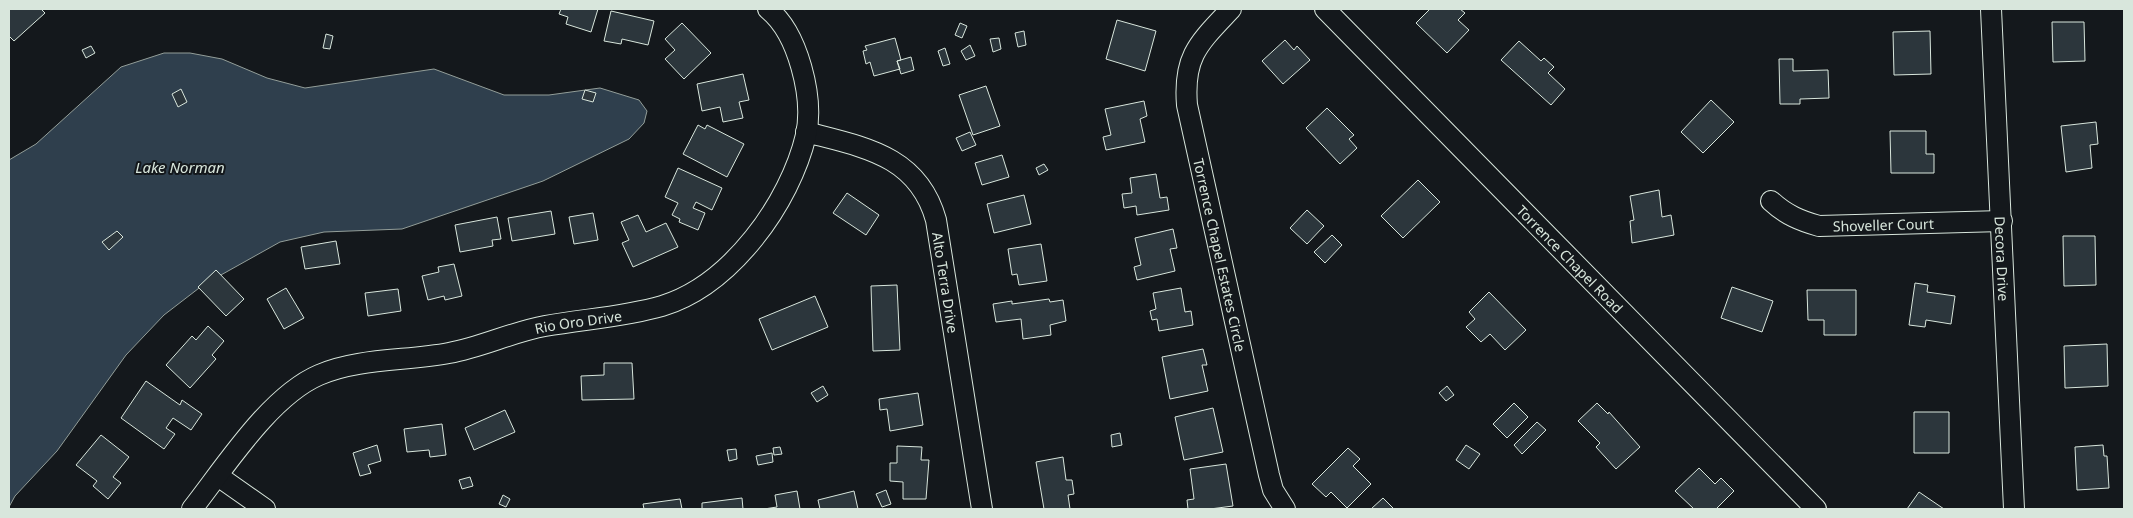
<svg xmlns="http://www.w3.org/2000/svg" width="2133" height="518" viewBox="0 0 2133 518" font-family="'Noto Sans',sans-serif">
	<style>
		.water { fill: #2f3f4d; stroke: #939e99 }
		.building { fill: #2c363c; stroke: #d8e6dc }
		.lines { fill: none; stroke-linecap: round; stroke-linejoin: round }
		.minor-casing { stroke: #d8e6dc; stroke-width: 22 }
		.minor { stroke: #14181c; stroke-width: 20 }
		.labels { text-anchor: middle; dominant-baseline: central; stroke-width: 4; stroke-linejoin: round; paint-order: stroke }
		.street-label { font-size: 14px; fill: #d8e6dc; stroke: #14181c }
		.water-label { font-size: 15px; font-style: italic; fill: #d8e6dc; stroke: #14181c }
	</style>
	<rect width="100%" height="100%" fill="#14181c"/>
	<!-- water -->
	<path class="water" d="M164,53H190L222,59L267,78L305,88L434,69L504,95H549L600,88L639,100L647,111L644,123L629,139L543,181L402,229L324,232L280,242L203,285L164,315L126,355L57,451L15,496L9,507V160L36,144L121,67Z"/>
	<!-- building -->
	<path class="building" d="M9,9H41L45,13L14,41L9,36Z
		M561,9H598L591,32L566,24L568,17L559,14Z
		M1430,9H1460L1465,13L1458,20L1469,30L1447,53L1416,23Z
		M611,11L654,21L648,45L622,39L621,44L604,41Z
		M1117,20L1156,31L1145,71L1106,59Z
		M2052,22H2084L2085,61L2053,62Z
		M682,23L711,53L684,79L665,59L675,50L665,39Z
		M960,23L967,26L962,38L955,35Z
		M1024,31L1026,45L1018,47L1015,33Z
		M1930,31L1931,74L1894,75L1893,32Z
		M326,34L333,36L330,49L323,48Z
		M895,38L901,60L897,61L900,69L874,76L870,62L866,64L863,51L867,50L865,46Z
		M999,38L1001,49L993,52L990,39Z
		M1285,40L1294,50L1297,46L1310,60L1283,84L1262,61Z
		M1519,41L1541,61L1544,58L1554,67L1548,73L1565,89L1551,105L1501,60Z
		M970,45L975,56L966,60L961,51Z
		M91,46L95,53L86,58L82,50Z
		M945,48L950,64L943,66L938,51Z
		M911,57L914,70L901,74L897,61Z
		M1779,59H1793V71L1828,70L1829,98L1800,99V104H1780Z
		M743,74L749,100L739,102L743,118L723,122L720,107L702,111L697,84Z
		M986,86L1000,126L973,135L959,95Z
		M181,89L187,102L178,107L172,94Z
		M585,90L596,93L593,102L582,99Z
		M1711,100L1734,122L1703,153L1681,132Z
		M1144,101L1147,116L1140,119L1145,142L1106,150L1103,137L1111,135L1105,109Z
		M1327,108L1354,135L1349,139L1357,148L1340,164L1306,128Z
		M2096,122L2098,144L2090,145L2092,168L2066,172L2061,126Z
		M698,125L705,129L707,125L744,144L727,177L683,154Z
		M1890,131H1926V154H1934V173H1891Z
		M970,132L976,145L962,151L956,138Z
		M1002,155L1009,177L982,185L975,163Z
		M1044,164L1048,170L1039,175L1036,168Z
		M678,168L722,188L712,210L696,202L693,208L705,213L698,230L679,222L680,219L672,215L678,203L665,197Z
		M1156,174L1160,198L1167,197L1169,210L1137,215L1136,206L1124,208L1122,194L1132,193L1130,178Z
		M1418,180L1440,202L1403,238L1381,216Z
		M1659,190L1662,217L1671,215L1674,235L1632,243L1630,221L1634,220L1630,196Z
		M847,193L879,215L866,235L833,213Z
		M1024,195L1031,224L994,233L987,204Z
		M1307,210L1324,226L1307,244L1290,228Z
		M551,211L555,234L512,241L508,218Z
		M593,213L598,240L574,244L569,217Z
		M638,215L646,232L666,223L678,247L633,267L622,243L629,240L621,222Z
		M497,217L501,239L492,240L493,246L460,252L455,225Z
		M1173,229L1177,248L1170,249L1175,271L1137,280L1134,267L1141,265L1135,238Z
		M117,231L123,237L109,250L102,242Z
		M1332,235L1342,245L1325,263L1314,252Z
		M2063,236H2095L2096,285L2064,286Z
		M336,241L340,264L305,269L301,247Z
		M1041,244L1047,281L1019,285L1017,274L1012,275L1008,249Z
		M454,264L462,296L445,300L444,296L428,300L422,276L439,272L438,267Z
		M216,270L244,299L226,316L198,287Z
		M1915,283L1928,285L1927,292L1955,296L1951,324L1926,320L1925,327L1909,325Z
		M897,285L900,350L873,351L871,286Z
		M1732,287L1773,301L1762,332L1721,318Z
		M286,288L304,318L284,329L267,299Z
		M1181,288L1185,312L1191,311L1193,325L1159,331L1157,319L1152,320L1150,311L1156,309L1153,293Z
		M398,289L401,311L368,316L365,293Z
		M1807,290H1856V335H1824V320H1808Z
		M1489,292L1526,330L1505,350L1490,334L1481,342L1466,327L1475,319L1469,312Z
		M815,296L828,327L772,350L759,319Z
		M1049,299L1050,302L1063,300L1066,321L1050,325L1051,335L1023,339L1021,319L996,322L993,304L1012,301V304Z
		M208,326L224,341L212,355L216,359L190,388L166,365L192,336L196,340Z
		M2107,344L2108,386L2065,388L2064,346Z
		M1203,349L1207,365H1202L1208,391L1170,399L1162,357Z
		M604,363H632L634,399L582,400L581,376L604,375Z
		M146,381L180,405L182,400L202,414L191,430L173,418L166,428L175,434L164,449L121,418Z
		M823,386L828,395L817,402L811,393Z
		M1447,386L1454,395L1446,401L1439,393Z
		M918,393L923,425L890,431L887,409L880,410L879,399Z
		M1514,403L1528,417L1507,438L1493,424Z
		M1597,403L1608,414L1609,412L1640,447L1616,469L1596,447L1600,443L1578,421Z
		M1213,408L1223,452L1184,460L1175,417Z
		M505,410L515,432L474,450L465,428Z
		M1914,412H1949V453H1914Z
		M1537,422L1546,430L1522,454L1514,445Z
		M442,424L446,455L430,457L429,450L407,452L404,429Z
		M1120,433L1122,445L1112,447L1111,435Z
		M101,435L129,457L113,477L121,483L108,499L93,486L97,481L76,465Z
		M377,445L381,461L368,465L371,473L360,476L353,453Z
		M1466,445L1480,454L1469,469L1456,460Z
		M2103,445L2104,456H2107L2109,488L2077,490L2075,447Z
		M897,446L922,447L921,460H929L926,499H903V482L890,481V463H897Z
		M780,447L782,454L774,455L773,448Z
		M1348,448L1360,459L1353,466L1371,484L1347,508L1331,492L1326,497L1312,484Z
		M736,449L737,459L729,461L727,450Z
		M772,453L773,462L758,465L756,456Z
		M1063,457L1066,480H1072L1074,494L1068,495L1070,509H1044L1036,462Z
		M1226,464L1233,506L1210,509H1188L1187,500L1194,499L1190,469Z
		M1699,468L1715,484L1721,478L1734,491L1716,509H1694L1675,491Z
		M470,477L473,486L462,489L459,480Z
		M886,490L891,504L882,507L876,494Z
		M797,491L800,509H764L777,507L775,495Z
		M854,491L858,509H820L818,500Z
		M1919,492L1944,509H1907Z
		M503,495L510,499L506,507L499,504Z
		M742,498L743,509H702V503Z
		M1383,498L1394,509H1371Z
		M680,499L682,509H644L643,504Z"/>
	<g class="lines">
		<!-- minor casing -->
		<g class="minor-casing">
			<g id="minor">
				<path id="s1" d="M1231,9C1199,43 1183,56 1187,105L1269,475L1273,490L1285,509"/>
				<path id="s2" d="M1325,9L1816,509"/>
				<path id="s3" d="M1991,9L2014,509"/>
				<path id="s4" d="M806,132C863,147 918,155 936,220L982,509"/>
				<path id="s5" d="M1771,201C1786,215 1801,221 1819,226L2002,221"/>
				<path d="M218,476L265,509"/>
				<path id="s6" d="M192,509C225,467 270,396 319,375C357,358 408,361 449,353C482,347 512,332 545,326C584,319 624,317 662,306C731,285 790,203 806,135C814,97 798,33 768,9"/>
			</g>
		</g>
		<!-- minor -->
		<use href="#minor" class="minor"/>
	</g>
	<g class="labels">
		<!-- street labels -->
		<g class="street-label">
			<text stroke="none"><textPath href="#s5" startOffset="119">Shoveller Court</textPath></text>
			<text stroke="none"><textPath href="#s1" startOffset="264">Torrence Chapel Estates Circle</textPath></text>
			<text stroke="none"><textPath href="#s2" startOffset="350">Torrence Chapel Road</textPath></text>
			<text stroke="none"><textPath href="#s3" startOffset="250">Decora Drive</textPath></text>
			<text stroke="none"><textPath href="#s4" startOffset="230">Alto Terra Drive</textPath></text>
			<text stroke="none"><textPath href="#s6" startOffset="452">Rio Oro Drive</textPath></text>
		</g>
		<!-- water labels -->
		<g class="water-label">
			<text x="180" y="167">Lake Norman</text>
		</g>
	</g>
	<!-- border -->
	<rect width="2133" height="518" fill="none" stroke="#d8e6dc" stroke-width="20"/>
</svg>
